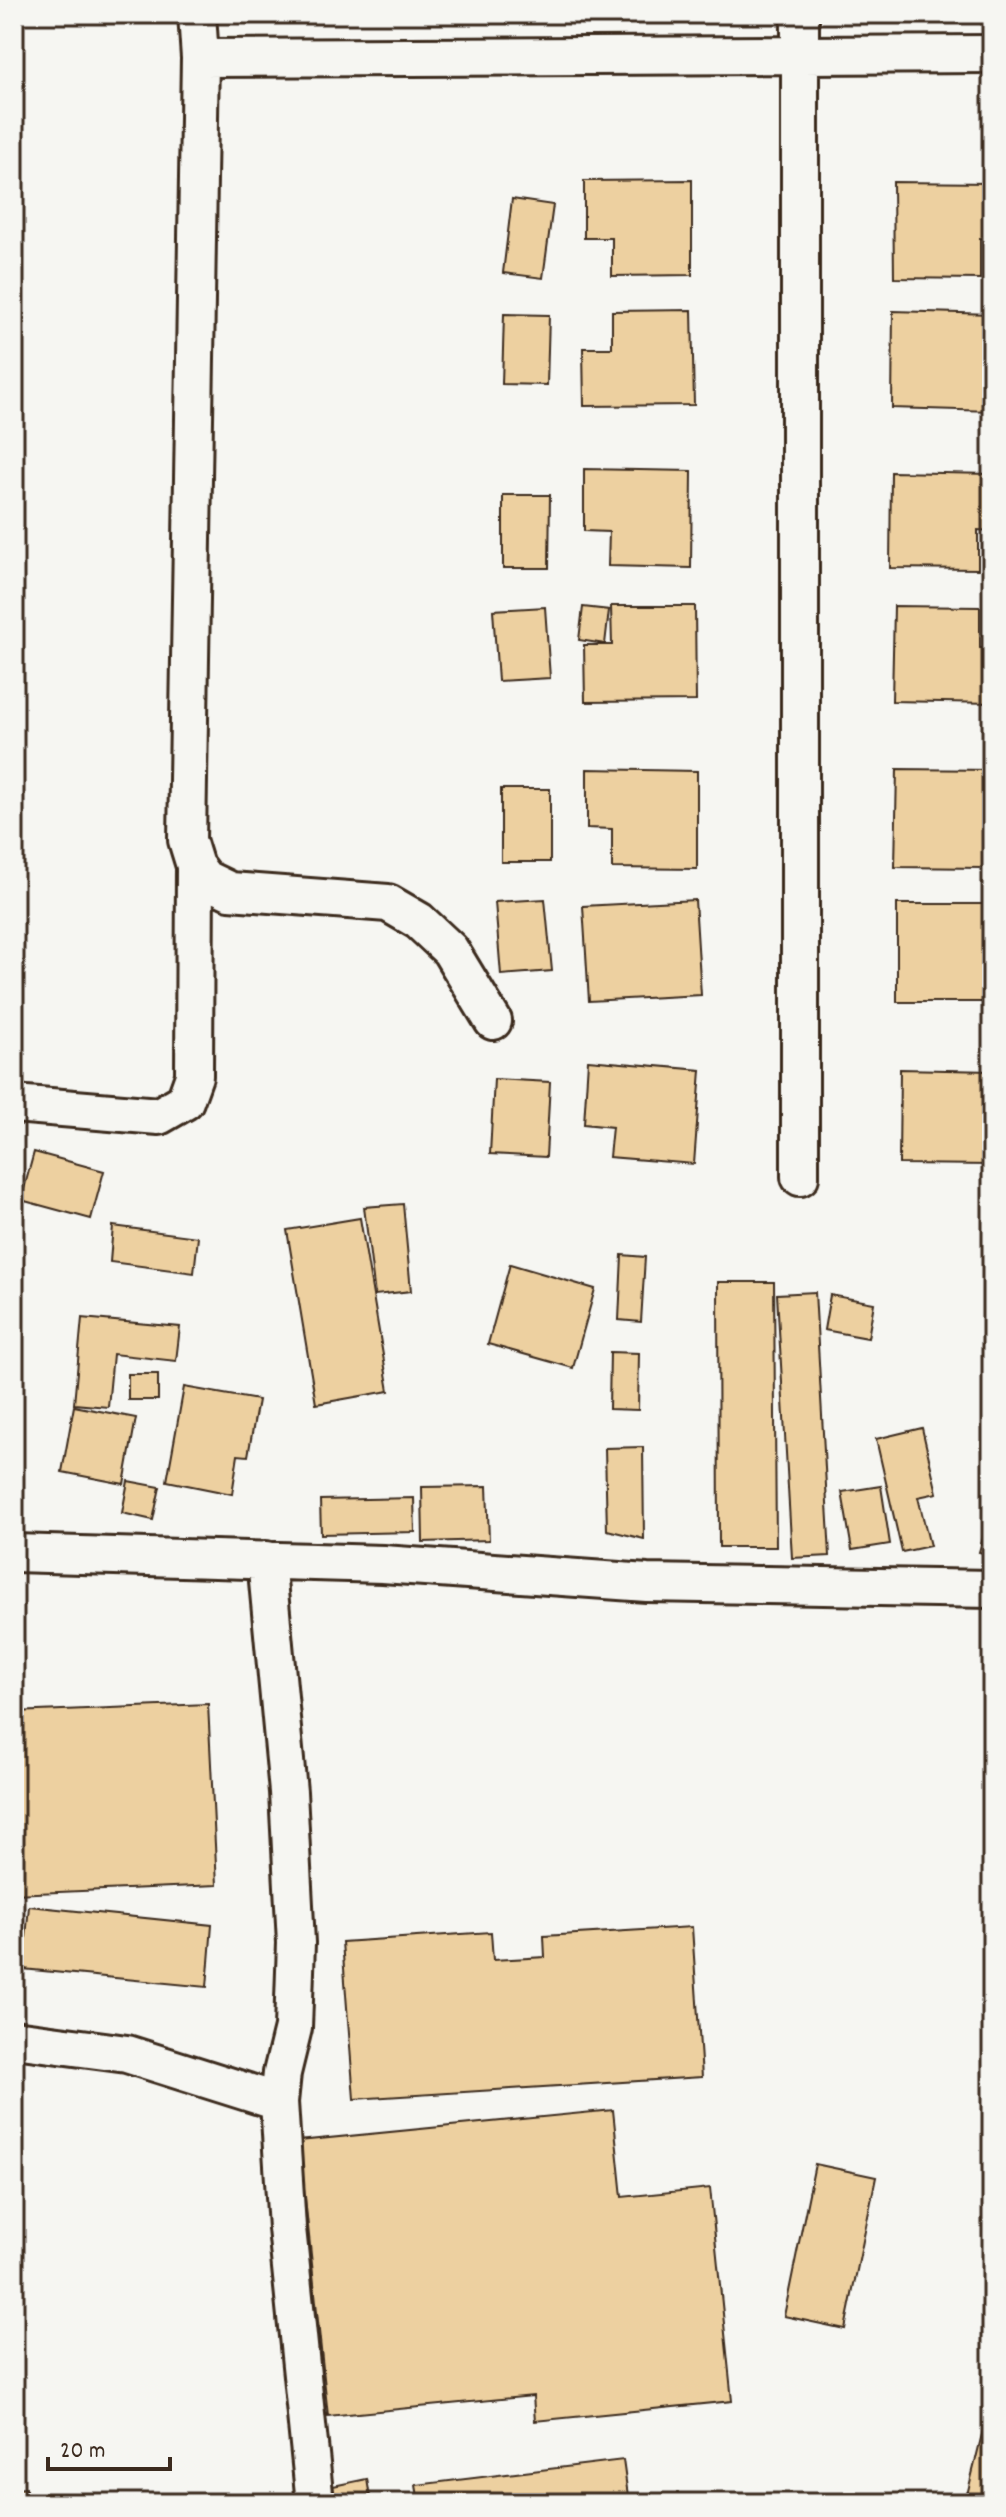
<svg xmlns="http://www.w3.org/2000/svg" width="1006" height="2517" viewBox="0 0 1006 2517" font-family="Dekko,sans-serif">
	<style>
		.building { fill: #edd0a0; stroke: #3b2a1e; stroke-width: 2 }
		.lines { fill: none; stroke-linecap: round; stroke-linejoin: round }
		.street-casing { stroke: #3b2a1e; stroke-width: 42 }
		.street { stroke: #f6f6f2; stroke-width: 36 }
	</style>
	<rect width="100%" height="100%" fill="#f6f6f2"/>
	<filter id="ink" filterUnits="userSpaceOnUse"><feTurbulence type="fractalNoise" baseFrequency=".0125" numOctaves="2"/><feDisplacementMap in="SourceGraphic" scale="16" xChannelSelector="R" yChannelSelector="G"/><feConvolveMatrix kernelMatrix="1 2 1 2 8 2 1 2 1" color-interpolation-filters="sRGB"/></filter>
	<g filter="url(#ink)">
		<!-- building -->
		<path class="building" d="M692,180V275L612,276V238H584V181Z
			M893,182L992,183V238H980V279L894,278Z
			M512,199L553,205L543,278L503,273Z
			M692,310L694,405L584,406L583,348H612V311Z
			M893,311L992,314V411L892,408Z
			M504,314L549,315L547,385L502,384Z
			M584,469L692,471L691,568L608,566L609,532L584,531Z
			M891,472L992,474V531L978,530V569L890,568Z
			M503,495H550L549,568H503Z
			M611,606H695L696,701L585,702L584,645H612Z
			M894,606L980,607V648H992V703L892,701Z
			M545,607L550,678L498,681L493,610Z
			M583,607L609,610L605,644L579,640Z
			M587,769L697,771V869L612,868V829L587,828Z
			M897,769L992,770V828H984L983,868L895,867Z
			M501,789H550V862H501Z
			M545,899L552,971L501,975L495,902Z
			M695,900L701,995L589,1001L583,906Z
			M897,904H992V1002H897Z
			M588,1060L701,1070L694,1164L609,1157L612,1127L584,1124Z
			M900,1069L992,1071V1165L899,1164Z
			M494,1079L550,1082L546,1157L490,1154Z
			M34,1152L104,1171L91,1219L21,1200Z
			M403,1204L411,1291L375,1295L364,1207Z
			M360,1218L389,1391L316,1404L287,1230Z
			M113,1226L198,1237L194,1273L110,1262Z
			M622,1255L645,1257L641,1322L619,1320Z
			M510,1264L595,1289L573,1368L488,1344Z
			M718,1282H774L776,1547H719Z
			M815,1292L830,1556L792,1558L777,1294Z
			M830,1295L874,1303L868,1338L824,1330Z
			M82,1318L180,1327L176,1361L113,1354L108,1407L74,1404Z
			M610,1352L639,1353L638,1410L609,1409Z
			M128,1374H158V1400H128Z
			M184,1387L258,1400L248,1456L238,1455L232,1494L167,1481Z
			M74,1406L136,1418L124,1484L62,1472Z
			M922,1428L937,1493L918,1497L930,1546L902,1552L876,1439Z
			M643,1447L644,1539L607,1530L605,1448Z
			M128,1481L160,1487L153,1520L122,1513Z
			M487,1486L489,1540L423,1542L422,1487Z
			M881,1486L890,1544L852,1550L842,1492Z
			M414,1498L415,1532L321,1534L320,1500Z
			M990,1513L992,1514V1555L979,1552Z
			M208,1704L217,1885L14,1894V1712Z
			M29,1906L212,1925L207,1987L23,1969Z
			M692,1927L702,2077L354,2099L342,1942L491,1932L493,1960L545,1957L544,1936Z
			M613,2110L622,2197L710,2188L732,2401L535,2421L533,2396L328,2416L299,2141Z
			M815,2164L876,2177L845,2329L784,2316Z
			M985,2422L992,2424V2503H965Z
			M623,2460L629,2503H419L416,2485Z
			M367,2479L371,2503H336L333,2486Z
			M26,2488V2503H14V2489Z"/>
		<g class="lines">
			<!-- street casing -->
			<g class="street-casing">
				<path id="street" d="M197,14L200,58L187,840L195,866L205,879L230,891L388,903L419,921L450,950L493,1021
					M800,14V1177
					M200,58L992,54
					M14,1104L159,1116L185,1101L194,1076L195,866
					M14,1553L383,1564L647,1583L992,1589
					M266,1560L288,1792L296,1943L293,2028L282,2073L279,2102L287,2228L315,2503
					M14,2039L127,2054L279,2102"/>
			</g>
			<!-- street -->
			<use href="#street" class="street"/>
		</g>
	</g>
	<!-- margin -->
	<rect width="1006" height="2517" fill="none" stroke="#f6f6f2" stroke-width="48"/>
	<rect x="24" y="24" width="958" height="2469" fill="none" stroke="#3b2a1e" stroke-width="3" filter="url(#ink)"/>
	<!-- scale -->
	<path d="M48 2457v12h122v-12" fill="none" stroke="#3b2a1e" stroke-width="4"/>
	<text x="60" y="2457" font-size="24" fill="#3b2a1e" stroke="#f6f6f2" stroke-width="6" paint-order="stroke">20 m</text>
</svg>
